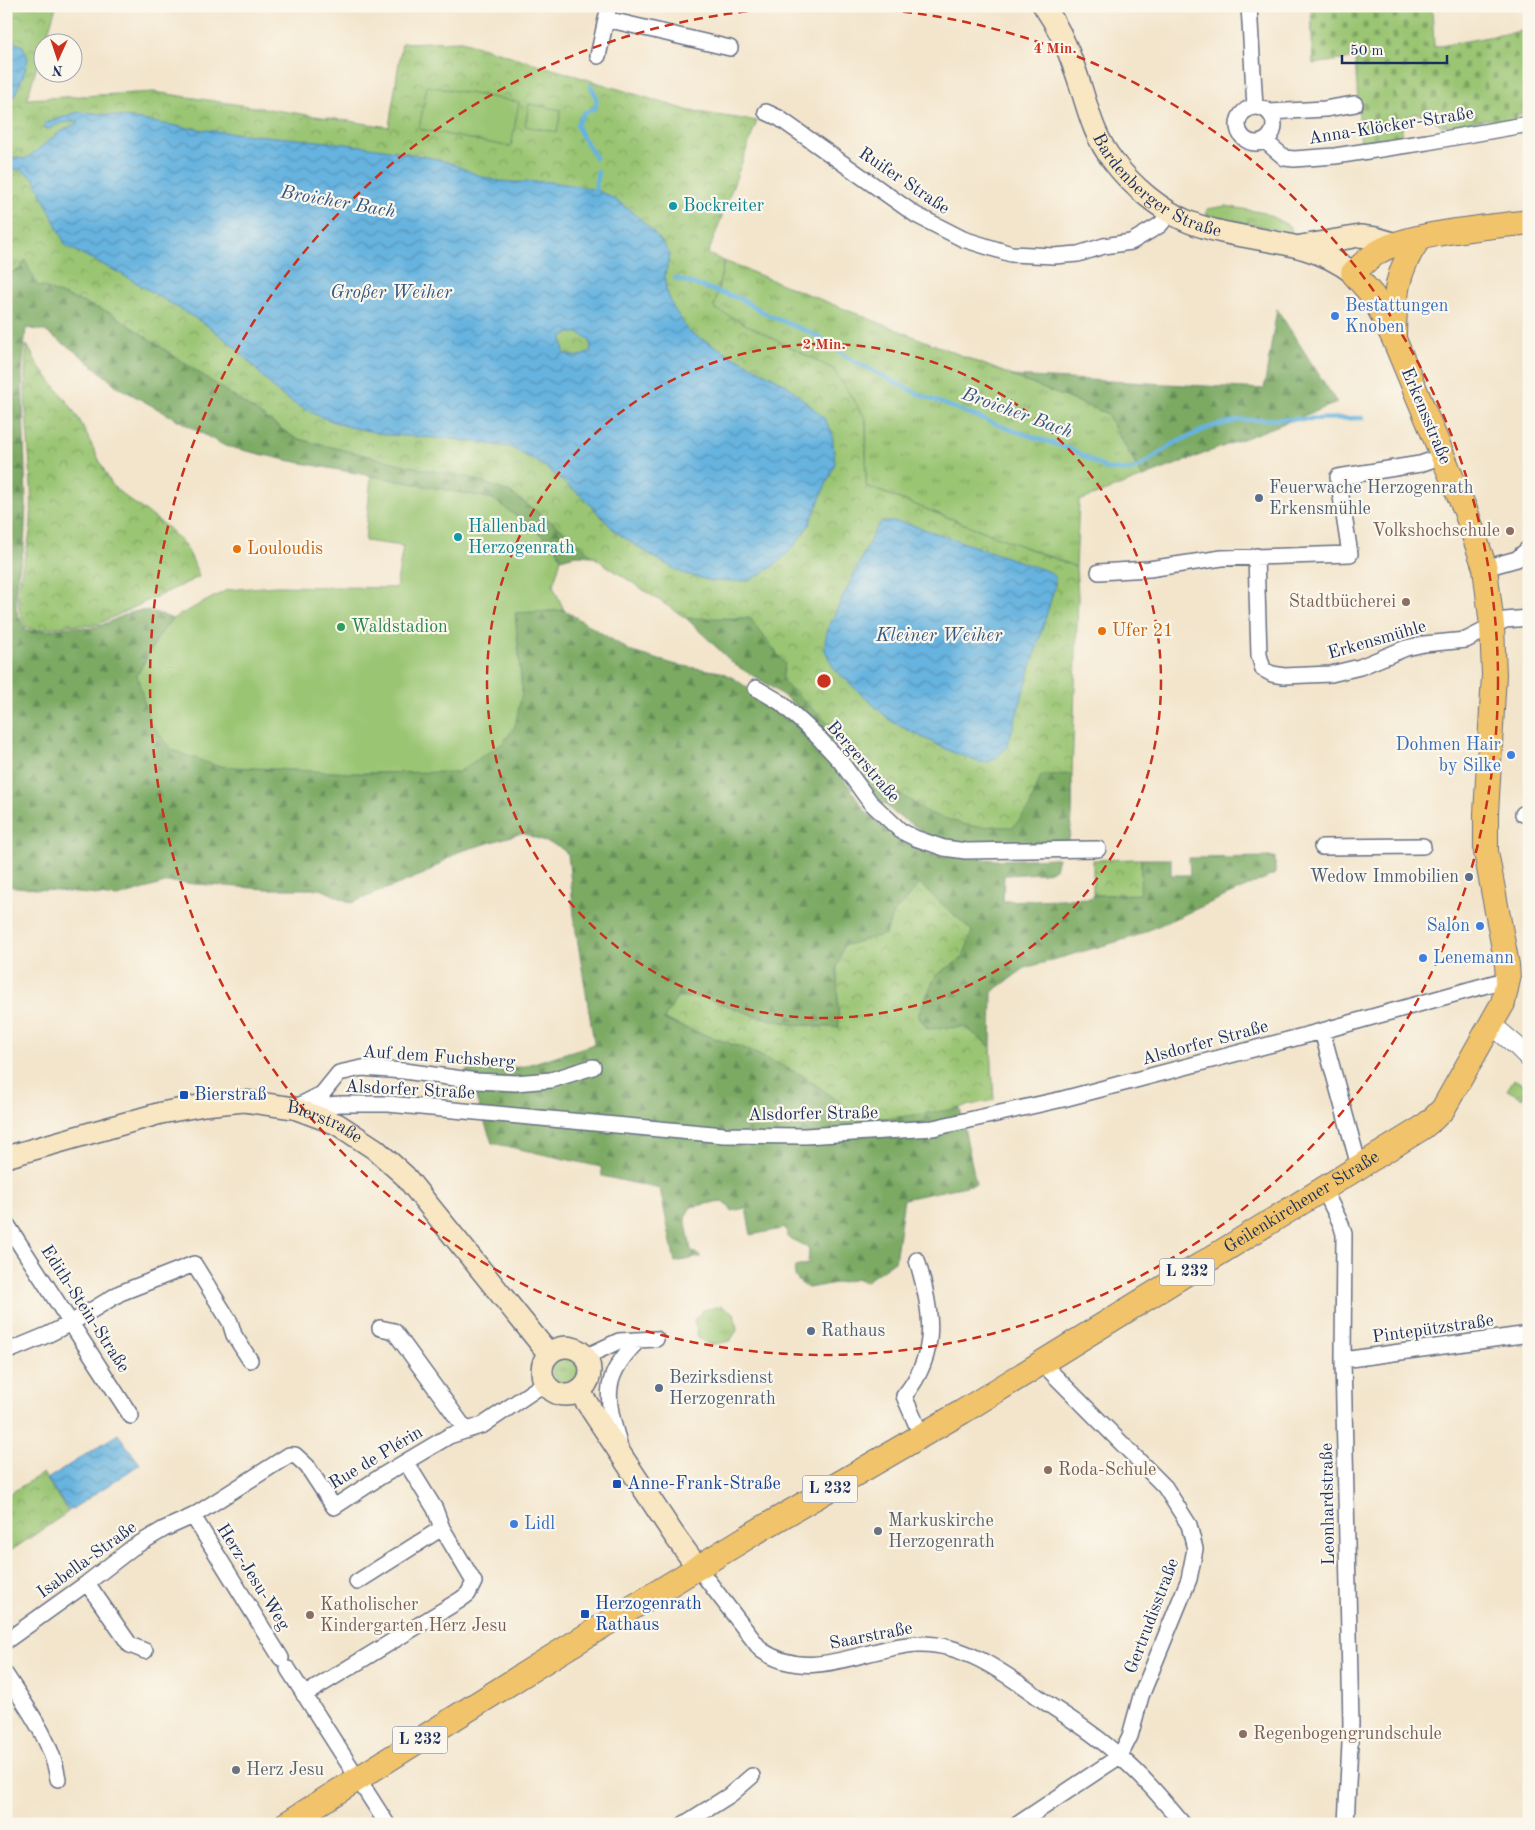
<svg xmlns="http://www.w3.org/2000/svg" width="1535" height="1830" viewBox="0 0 1535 1830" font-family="'Old Standard TT',serif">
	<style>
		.grass { fill: url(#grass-tufts); stroke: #5a7a68 }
		.forest { fill: url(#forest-firs); stroke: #4b6c61 }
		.cemetery { fill: url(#cemetery-stones); stroke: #5a7a68 }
		.park { fill: url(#park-crowns); stroke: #5a7a68 }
		.garden { fill: #9ac572; stroke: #5a7a68 }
		.water { fill: url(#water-waves); stroke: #40719e; fill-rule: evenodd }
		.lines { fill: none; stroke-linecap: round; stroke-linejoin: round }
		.stream { stroke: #66b3df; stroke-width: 4.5 }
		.minor-casing { stroke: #676f84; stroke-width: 18 }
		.tertiary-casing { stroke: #676f84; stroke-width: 21 }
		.secondary-casing { stroke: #676f84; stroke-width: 24 }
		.primary-casing { stroke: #676f84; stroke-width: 26 }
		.minor { stroke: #fff; stroke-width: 15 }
		.tertiary { stroke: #fff; stroke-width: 19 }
		.secondary { stroke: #f9e7c3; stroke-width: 21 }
		.primary { stroke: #f1c36a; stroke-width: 24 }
		.ring { fill: none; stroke: #c8321e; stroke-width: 2.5; stroke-dasharray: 9 6 }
		.culture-dot { fill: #0f9aa8; stroke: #fbf7ec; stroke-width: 2 }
		.shop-dot { fill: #3f7fe0; stroke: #fbf7ec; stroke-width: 2 }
		.service-dot { fill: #5c6f8a; stroke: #fbf7ec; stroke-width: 2 }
		.education-dot { fill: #8d6e63; stroke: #fbf7ec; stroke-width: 2 }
		.food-dot { fill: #e8710a; stroke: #fbf7ec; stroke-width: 2 }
		.leisure-dot { fill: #2e9e5b; stroke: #fbf7ec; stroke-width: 2 }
		.transit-dot { fill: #1a4fb4; stroke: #fbf7ec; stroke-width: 2 }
		.worship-dot { fill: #6b7280; stroke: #fbf7ec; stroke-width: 2 }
		.labels { text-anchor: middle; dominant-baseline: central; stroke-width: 4.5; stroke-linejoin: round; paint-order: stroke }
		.shield { fill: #fbf7ec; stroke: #5e6b89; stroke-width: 1 }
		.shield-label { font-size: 16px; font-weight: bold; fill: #1b2f5e }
		.street-label { font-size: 18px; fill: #1b2f5e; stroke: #fbf7ec }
		.culture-label { font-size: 18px; fill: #0d838f; stroke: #fbf7ec; text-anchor: start }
		.shop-label { font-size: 18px; fill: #366cbe; stroke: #fbf7ec; text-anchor: start }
		.service-label { font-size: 18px; fill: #4e5e75; stroke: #fbf7ec; text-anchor: start }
		.education-label { font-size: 18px; fill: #785e54; stroke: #fbf7ec; text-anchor: start }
		.food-label { font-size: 18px; fill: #c56008; stroke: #fbf7ec; text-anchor: start }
		.leisure-label { font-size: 18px; fill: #27864d; stroke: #fbf7ec; text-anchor: start }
		.transit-label { font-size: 18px; fill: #164399; stroke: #fbf7ec; text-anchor: start }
		.worship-label { font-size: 18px; fill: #5b616d; stroke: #fbf7ec; text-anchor: start }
		.water-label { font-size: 19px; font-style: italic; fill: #325785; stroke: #fbf7ec }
		.centre { fill: #c8321e; stroke: #fbf7ec; stroke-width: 2.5 }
		.ring-label { font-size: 15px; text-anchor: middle; font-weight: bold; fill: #c8321e; stroke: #fbf7ec; stroke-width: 4.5; stroke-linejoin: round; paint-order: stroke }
	</style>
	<defs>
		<pattern id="grass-tufts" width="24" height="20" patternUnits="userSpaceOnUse" patternTransform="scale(1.25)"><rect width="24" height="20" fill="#9ac572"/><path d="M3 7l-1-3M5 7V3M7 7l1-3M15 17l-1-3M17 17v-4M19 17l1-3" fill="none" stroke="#7da061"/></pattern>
		<pattern id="forest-firs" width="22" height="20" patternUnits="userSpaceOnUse" patternTransform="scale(1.25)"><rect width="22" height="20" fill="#7baa64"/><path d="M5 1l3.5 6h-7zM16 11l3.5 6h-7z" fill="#648b56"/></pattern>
		<pattern id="cemetery-stones" width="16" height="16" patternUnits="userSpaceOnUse" patternTransform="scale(1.25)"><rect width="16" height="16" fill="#9ac572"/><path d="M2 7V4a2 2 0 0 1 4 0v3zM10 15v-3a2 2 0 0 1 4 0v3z" fill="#7da061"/></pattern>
		<pattern id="park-crowns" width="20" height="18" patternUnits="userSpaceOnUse" patternTransform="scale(1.25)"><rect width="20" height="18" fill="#9ac572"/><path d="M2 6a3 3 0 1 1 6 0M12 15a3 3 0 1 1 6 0" fill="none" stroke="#7da061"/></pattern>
		<pattern id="water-waves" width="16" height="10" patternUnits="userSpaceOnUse" patternTransform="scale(1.25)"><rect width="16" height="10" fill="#66b3df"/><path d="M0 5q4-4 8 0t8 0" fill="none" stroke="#5392b8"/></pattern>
	</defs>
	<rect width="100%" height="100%" fill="#fbf7ec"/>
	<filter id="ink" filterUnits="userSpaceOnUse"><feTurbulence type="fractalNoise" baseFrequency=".02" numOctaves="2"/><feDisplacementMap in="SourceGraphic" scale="10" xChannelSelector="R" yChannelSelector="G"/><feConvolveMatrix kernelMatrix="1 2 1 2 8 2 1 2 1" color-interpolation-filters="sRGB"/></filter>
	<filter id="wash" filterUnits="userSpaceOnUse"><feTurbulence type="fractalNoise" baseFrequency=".0096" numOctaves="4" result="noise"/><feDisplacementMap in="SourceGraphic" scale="20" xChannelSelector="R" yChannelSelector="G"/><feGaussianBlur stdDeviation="1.12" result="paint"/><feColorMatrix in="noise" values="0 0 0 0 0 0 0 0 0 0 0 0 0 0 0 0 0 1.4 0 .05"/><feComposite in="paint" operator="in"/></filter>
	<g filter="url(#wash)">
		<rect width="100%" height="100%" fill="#f3e5cc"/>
		<!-- grass -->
		<path class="grass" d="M1226,206L1265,213L1291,227L1292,233L1206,215L1207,209Z
			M724,261L1106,413L1143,477L1079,501L1076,567L866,486V419L714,308Z
			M1514,1079L1529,1088V1092L1522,1098L1507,1090Z
			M721,1306L734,1313L737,1330L730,1341L709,1345L698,1338L694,1320L703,1310Z
			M552 1370a13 13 0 1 1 26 0a13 13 0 1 1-26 0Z"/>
		<!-- forest -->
		<path class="forest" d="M6,192L37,285L111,313L295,438L422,469L469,477L512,493L575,539L592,556L575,555L561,559L556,546L493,499L286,460L225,446L118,387L79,354L45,331L26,328L22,373L26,503L24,547L16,583V609L24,629C46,634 53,628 73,627C80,627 89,630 96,627C129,616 135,601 172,619L159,636L137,675L217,766L353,773L458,772L522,692L515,613L564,610L632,652L677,665L721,672L733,678L775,706L824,749L866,812L898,840L932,855L995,860L1058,858L1055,869L1044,873L1004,875L1003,901L1091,898L1093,895L1140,894L1141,859H1171V875H1190L1189,858L1275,857V874L1133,937L1025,968L992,992L991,1047L965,1027L927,1029L918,1015L936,975L963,958L920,884L892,915L886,934L837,968L839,1028L790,1024L677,997L664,1020L688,1029L744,1048L802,1075L860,1117L948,1110L960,1108L976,1184L904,1199L895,1261L865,1282L858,1279L808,1288C800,1283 792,1278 795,1267L808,1264L809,1248L787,1237L786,1228L751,1235L746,1208L731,1211L730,1208L721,1201L691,1207L685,1217L691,1250L701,1257L675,1262L660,1189L602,1176L601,1167L492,1143L466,1070L521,1067L591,1045L594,1042L575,925L568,854L558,846L522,833L458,852L424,874L351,903L321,889H267L168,882L118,897L6,886Z
			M1277,309L1337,403L1143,477L1106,413L1011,376L1264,389Z
			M708,617L734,619L750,618L785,664L817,712L859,752L888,786L1029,808L1041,774H1072C1072,797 1074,820 1068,843L957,844L937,840L895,814L868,788L820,728L788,699L762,681L735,665L686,618Z"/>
		<!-- cemetery -->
		<path class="cemetery" d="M1311,6H1432L1434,47L1521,31L1525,60L1529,61V113L1517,115V121L1494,125L1489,119L1441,126L1430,116L1415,113L1403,121L1401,139L1361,146L1355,58L1313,64Z"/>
		<!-- park -->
		<path class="park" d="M6,6L56,7L45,42H42V49L27,99L154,92L389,127L402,43L462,41L690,111L757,121L708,254L724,261L714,308L833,369L866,419V486L1076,567L1078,596L1072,774L1041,775L1029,808L1013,827L970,826L931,814L888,786L859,752L782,681L785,664L750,618H686L592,556L575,539L511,493L469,477L422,469L295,438L111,313L37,285L25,260L20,269L13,272L6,271Z
			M27,345L38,365L69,404L80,421L108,478L114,487C135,507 166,521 184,545C191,554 195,566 199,577L94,626L71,625L38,630L25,627C23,621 20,615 19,609C14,580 30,550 31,521C34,462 20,404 27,345Z
			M1141,859L1140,894L1093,895V860Z
			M920,884L972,931L963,958L936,975L918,1015L927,1029L965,1027L991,1047L994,1100L948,1110L892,1118L860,1117L802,1075L744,1048L688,1029L664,1019L677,997H702L756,1016L790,1024L839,1028L837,968L843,946L886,934L892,915Z
			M43,1473L68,1512L6,1554V1496Z"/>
		<!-- garden -->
		<path class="garden" d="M427,86L519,102L511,147L419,129Z
			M529,104L561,110L557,132L525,126Z
			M371,476L493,499L556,546L561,559L553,586L564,610L515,613L522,692L515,726L503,743L458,772L353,773L217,766L172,750L150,723L137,675L159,636L172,619L227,590L276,586L396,588L403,546L365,541Z"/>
		<!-- water -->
		<path class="water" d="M6,38L23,46L28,58L26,68L15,96L6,99Z
			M78,112C118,114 157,124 197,129C278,139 361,141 440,160C459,165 475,176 494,180C512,184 531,181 550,182C564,184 581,186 595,190C619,197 659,232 670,255L665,275L666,289L673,307L689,332L787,385L824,418L832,432L835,463L809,525L795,545L780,561L765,572L747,581H711L682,573L655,558L616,532L584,498L544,466L510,447L453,439L388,435L349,427L323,418L298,406L277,392L235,347L208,326L125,276L66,246L34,178L21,170L10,169L6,172V145L12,157L25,159C45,146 54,132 78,123V121L62,123L49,129L44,127L45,123ZM569,333H579L589,339L591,346L590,352C580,357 574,358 564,353L562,337Z
			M882,522H898L912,525L1050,572L1055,578V586L1007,747L996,758L989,762H978L948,750L892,722L834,669L825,650V642L828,628L876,528Z
			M118,1434L140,1464L69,1511L47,1479Z"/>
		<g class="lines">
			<!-- stream -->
			<path class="stream" d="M591,86C595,94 598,99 595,108L584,113L577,124C579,137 591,146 595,158
				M595,190L598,172
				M675,278L741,299L768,315L811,333L828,342L846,357L918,394L1006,428L1073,450L1107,469L1129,471L1141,466L1173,444L1210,427L1239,420L1362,418"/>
		</g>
	</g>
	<g filter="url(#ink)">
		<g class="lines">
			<!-- minor casing -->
			<g class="minor-casing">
				<path id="minor" d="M1249,6L1255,107
					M606,19L730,48
					M598,56L609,6
					M1238 125a18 18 0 1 1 36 0a18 18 0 1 1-36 0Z
					M766,112L779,118L916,215L963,239L1011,254L1054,256L1078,254L1104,246L1131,242L1160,225L1170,213
					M1269,112L1325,109L1355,104
					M1265,141L1285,158L1294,159L1335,156L1427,142L1529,124
					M1256,556L1259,655L1263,669L1272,674L1284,676L1331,674L1360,667L1406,648L1424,644L1466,640L1505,620L1529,618
					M1485,568L1517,559L1529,548
					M1099,572L1149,569L1222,558L1350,554L1338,477L1420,464L1443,456
					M756,688L780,702L816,735L841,762L870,802L901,831L915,838L944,848L966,851L1098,849
					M1523,814L1529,813
					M1322,847L1423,846
					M1322,1031L1359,1166
					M302,1104L322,1094L339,1073L362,1068L404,1071L477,1081L515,1083L551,1080L593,1067
					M300,1107L341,1104H388L724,1135L805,1136L933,1128L1063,1099L1322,1031L1508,979
					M1323,1188L1341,1224L1344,1234L1343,1360L1351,1724L1346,1824
					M6,1223L131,1416
					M917,1260C932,1310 940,1352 904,1396L921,1435
					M380,1328L394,1331L466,1430
					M6,1352L47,1335L71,1323L120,1293L194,1264L230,1322L234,1335L250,1360
					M585,1357L619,1341L656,1339
					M1343,1360L1529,1334
					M619,1443C605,1397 602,1375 639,1340
					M193,1516L281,1658
					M698,1568L761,1650C812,1685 865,1646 919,1644C969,1643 1012,1679 1051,1706C1074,1721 1097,1736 1118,1755C1142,1775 1163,1800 1183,1824
					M357,1582L442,1528
					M87,1583L130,1645L145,1651
					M6,1641L87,1583L132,1548L164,1529L193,1516L289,1455H295L307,1466L334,1507L380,1477L449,1436L483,1425L545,1383
					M288,1669L387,1824
					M6,1675C27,1708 52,1740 58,1779
					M304,1695L460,1600L468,1594L474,1582L442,1528L435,1509L406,1462
					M684,1824L730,1795L752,1776
					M1018,1824L1120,1756L1130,1736L1141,1696L1189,1579L1195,1549L1189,1525L1165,1487L1042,1363"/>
			</g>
			<!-- tertiary casing -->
			<g class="tertiary-casing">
				<path id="tertiary" d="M1492,1025L1518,1047L1529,1058"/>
			</g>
			<!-- secondary casing -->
			<g class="secondary-casing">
				<g id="secondary">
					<path id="s1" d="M1044,6C1057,25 1067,46 1074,67C1087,101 1090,131 1113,161C1132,186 1160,210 1189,222C1244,244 1304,235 1353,273"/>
					<path d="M1301,246L1360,236L1376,238L1396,244"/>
					<path id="s2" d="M6,1157L161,1113L204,1105L244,1101L294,1108L337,1124L375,1149L405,1176L549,1354"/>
					<circle cx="566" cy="1371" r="24"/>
					<path d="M579,1391L674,1535L698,1568"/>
				</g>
			</g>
			<!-- primary casing -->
			<g class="primary-casing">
				<g id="primary">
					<path d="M1394,335C1395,295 1395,273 1419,239"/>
					<path id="s3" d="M286,1824L534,1668L754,1533L962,1412L1422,1128L1433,1119L1443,1109L1503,1003L1508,979L1507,965L1486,852V814L1494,675L1492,626L1485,568L1466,512L1394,339L1373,296L1353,273C1361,266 1368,258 1377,253C1406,233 1492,227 1529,222"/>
				</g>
			</g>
			<!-- minor -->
			<use href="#minor" class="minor"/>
			<!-- tertiary -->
			<use href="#tertiary" class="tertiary"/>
			<!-- secondary -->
			<use href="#secondary" class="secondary"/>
			<!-- primary -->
			<use href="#primary" class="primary"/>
		</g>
	</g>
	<!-- distance rings -->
	<g class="ring">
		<circle cx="824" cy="681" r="337"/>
		<circle cx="824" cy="681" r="674"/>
	</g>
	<!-- markers -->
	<g class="culture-dot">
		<circle cx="673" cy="206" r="5"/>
		<circle cx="458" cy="537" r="5"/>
	</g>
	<g class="shop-dot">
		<circle cx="1335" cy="316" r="5"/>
		<circle cx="1511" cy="755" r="5"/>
		<circle cx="1480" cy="926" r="5"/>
		<circle cx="1423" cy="958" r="5"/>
		<circle cx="514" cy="1524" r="5"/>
	</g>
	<g class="service-dot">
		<circle cx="1259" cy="498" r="5"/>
		<circle cx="1469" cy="877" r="5"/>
		<circle cx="811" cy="1331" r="5"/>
		<circle cx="659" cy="1388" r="5"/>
	</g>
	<g class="education-dot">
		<circle cx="1510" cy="531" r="5"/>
		<circle cx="1406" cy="602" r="5"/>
		<circle cx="1048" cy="1470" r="5"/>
		<circle cx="310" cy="1615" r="5"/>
		<circle cx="1243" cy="1734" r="5"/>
	</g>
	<g class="food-dot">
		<circle cx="237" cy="549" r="5"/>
		<circle cx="1102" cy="631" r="5"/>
	</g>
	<circle class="leisure-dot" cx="341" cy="627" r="5"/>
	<g class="transit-dot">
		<rect x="179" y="1090" width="10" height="10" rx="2.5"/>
		<rect x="612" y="1479" width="10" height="10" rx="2.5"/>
		<rect x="580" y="1609" width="10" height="10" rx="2.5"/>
	</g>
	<g class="worship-dot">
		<circle cx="878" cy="1531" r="5"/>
		<circle cx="236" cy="1770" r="5"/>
	</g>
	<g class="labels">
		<!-- shield labels -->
		<g class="shield">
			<rect x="1159.5" y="1258.5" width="55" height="27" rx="4"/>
			<rect x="802.5" y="1475.5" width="55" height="27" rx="4"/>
			<rect x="392.5" y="1726.5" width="55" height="27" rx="4"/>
		</g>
		<g class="shield-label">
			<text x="1187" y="1272">L 232</text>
			<text x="830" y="1489">L 232</text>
			<text x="420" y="1740">L 232</text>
		</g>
		<!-- street labels -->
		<g class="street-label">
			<text transform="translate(1391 126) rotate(-9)">Anna-Klöcker-Straße</text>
			<text stroke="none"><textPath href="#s1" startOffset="221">Bardenberger Straße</textPath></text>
			<text transform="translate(904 181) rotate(34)">Ruifer Straße</text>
			<text transform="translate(1426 416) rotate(67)">Erkensstraße</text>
			<text transform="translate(1377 640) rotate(-16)">Erkensmühle</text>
			<text transform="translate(863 762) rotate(49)">Bergerstraße</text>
			<text transform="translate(1205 1043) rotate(-15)">Alsdorfer Straße</text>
			<text transform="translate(439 1057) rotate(4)">Auf dem Fuchsberg</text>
			<text transform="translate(410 1090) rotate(3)">Alsdorfer Straße</text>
			<text transform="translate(813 1114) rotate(-1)">Alsdorfer Straße</text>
			<text stroke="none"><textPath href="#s2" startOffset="329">Bierstraße</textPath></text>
			<text stroke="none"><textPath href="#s3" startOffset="1191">Geilenkirchener Straße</textPath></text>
			<text transform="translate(85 1309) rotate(57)">Edith-Stein-Straße</text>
			<text transform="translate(1433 1329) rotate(-8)">Pintepützstraße</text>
			<text transform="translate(376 1458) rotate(-31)">Rue de Plérin</text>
			<text transform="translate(1328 1504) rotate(-91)">Leonhardstraße</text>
			<text transform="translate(87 1560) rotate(-36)">Isabella-Straße</text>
			<text transform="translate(253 1577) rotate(58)">Herz-Jesu-Weg</text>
			<text transform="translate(1152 1616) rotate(-69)">Gertrudisstraße</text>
			<text transform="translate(871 1636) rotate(-11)">Saarstraße</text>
		</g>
		<!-- culture labels -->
		<g class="culture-label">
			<text x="683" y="206">Bockreiter</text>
			<text x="468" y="527">Hallenbad<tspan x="468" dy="21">Herzogenrath</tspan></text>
		</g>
		<!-- shop labels -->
		<g class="shop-label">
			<text x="1345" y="306">Bestattungen<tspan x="1345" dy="21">Knoben</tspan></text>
			<text x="1501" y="745" text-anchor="end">Dohmen Hair<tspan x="1501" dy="21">by Silke</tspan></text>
			<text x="1470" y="926" text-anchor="end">Salon</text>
			<text x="1433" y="958">Lenemann</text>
			<text x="524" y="1524">Lidl</text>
		</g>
		<!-- service labels -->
		<g class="service-label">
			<text x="1269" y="488">Feuerwache Herzogenrath<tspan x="1269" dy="21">Erkensmühle</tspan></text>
			<text x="1459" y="877" text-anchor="end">Wedow Immobilien</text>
			<text x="821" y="1331">Rathaus</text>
			<text x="669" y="1378">Bezirksdienst<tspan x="669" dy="21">Herzogenrath</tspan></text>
		</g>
		<!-- education labels -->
		<g class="education-label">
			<text x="1500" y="531" text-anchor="end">Volkshochschule</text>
			<text x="1396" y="602" text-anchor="end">Stadtbücherei</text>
			<text x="1058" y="1470">Roda-Schule</text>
			<text x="320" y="1605">Katholischer<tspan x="320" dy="21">Kindergarten Herz Jesu</tspan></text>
			<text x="1253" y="1734">Regenbogengrundschule</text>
		</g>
		<!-- food labels -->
		<g class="food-label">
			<text x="247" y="549">Louloudis</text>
			<text x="1112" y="631">Ufer 21</text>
		</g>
		<!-- leisure labels -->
		<g class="leisure-label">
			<text x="351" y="627">Waldstadion</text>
		</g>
		<!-- transit labels -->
		<g class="transit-label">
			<text x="194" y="1095">Bierstraß</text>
			<text x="627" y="1484">Anne-Frank-Straße</text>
			<text x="595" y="1604">Herzogenrath<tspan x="595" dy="21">Rathaus</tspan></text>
		</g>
		<!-- worship labels -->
		<g class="worship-label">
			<text x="888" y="1521">Markuskirche<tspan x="888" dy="21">Herzogenrath</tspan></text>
			<text x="246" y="1770">Herz Jesu</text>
		</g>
		<!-- water labels -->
		<g class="water-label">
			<text transform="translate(338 203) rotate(10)">Broicher Bach</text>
			<text x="391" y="293">Großer Weiher</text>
			<text transform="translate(1017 414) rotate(20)">Broicher Bach</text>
			<text x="939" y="636">Kleiner Weiher</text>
		</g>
	</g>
	<circle cx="824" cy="681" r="8" class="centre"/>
	<g class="ring-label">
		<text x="1055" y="53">4 Min.</text>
		<text x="824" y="349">2 Min.</text>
	</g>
	<!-- margin -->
	<rect width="1535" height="1830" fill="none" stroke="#fbf7ec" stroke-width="25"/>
	<!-- north arrow -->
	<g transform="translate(58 58) rotate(183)"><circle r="24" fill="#fbf7ec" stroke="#a1a7b3"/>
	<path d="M0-4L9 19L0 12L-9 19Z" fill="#c8321e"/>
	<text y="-8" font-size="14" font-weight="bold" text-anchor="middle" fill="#1b2f5e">N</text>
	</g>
	<!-- scale -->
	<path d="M1342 55v8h105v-8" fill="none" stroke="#1b2f5e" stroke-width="2.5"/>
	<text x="1350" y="55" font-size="15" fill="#1b2f5e" stroke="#fbf7ec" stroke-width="4" paint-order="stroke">50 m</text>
</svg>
